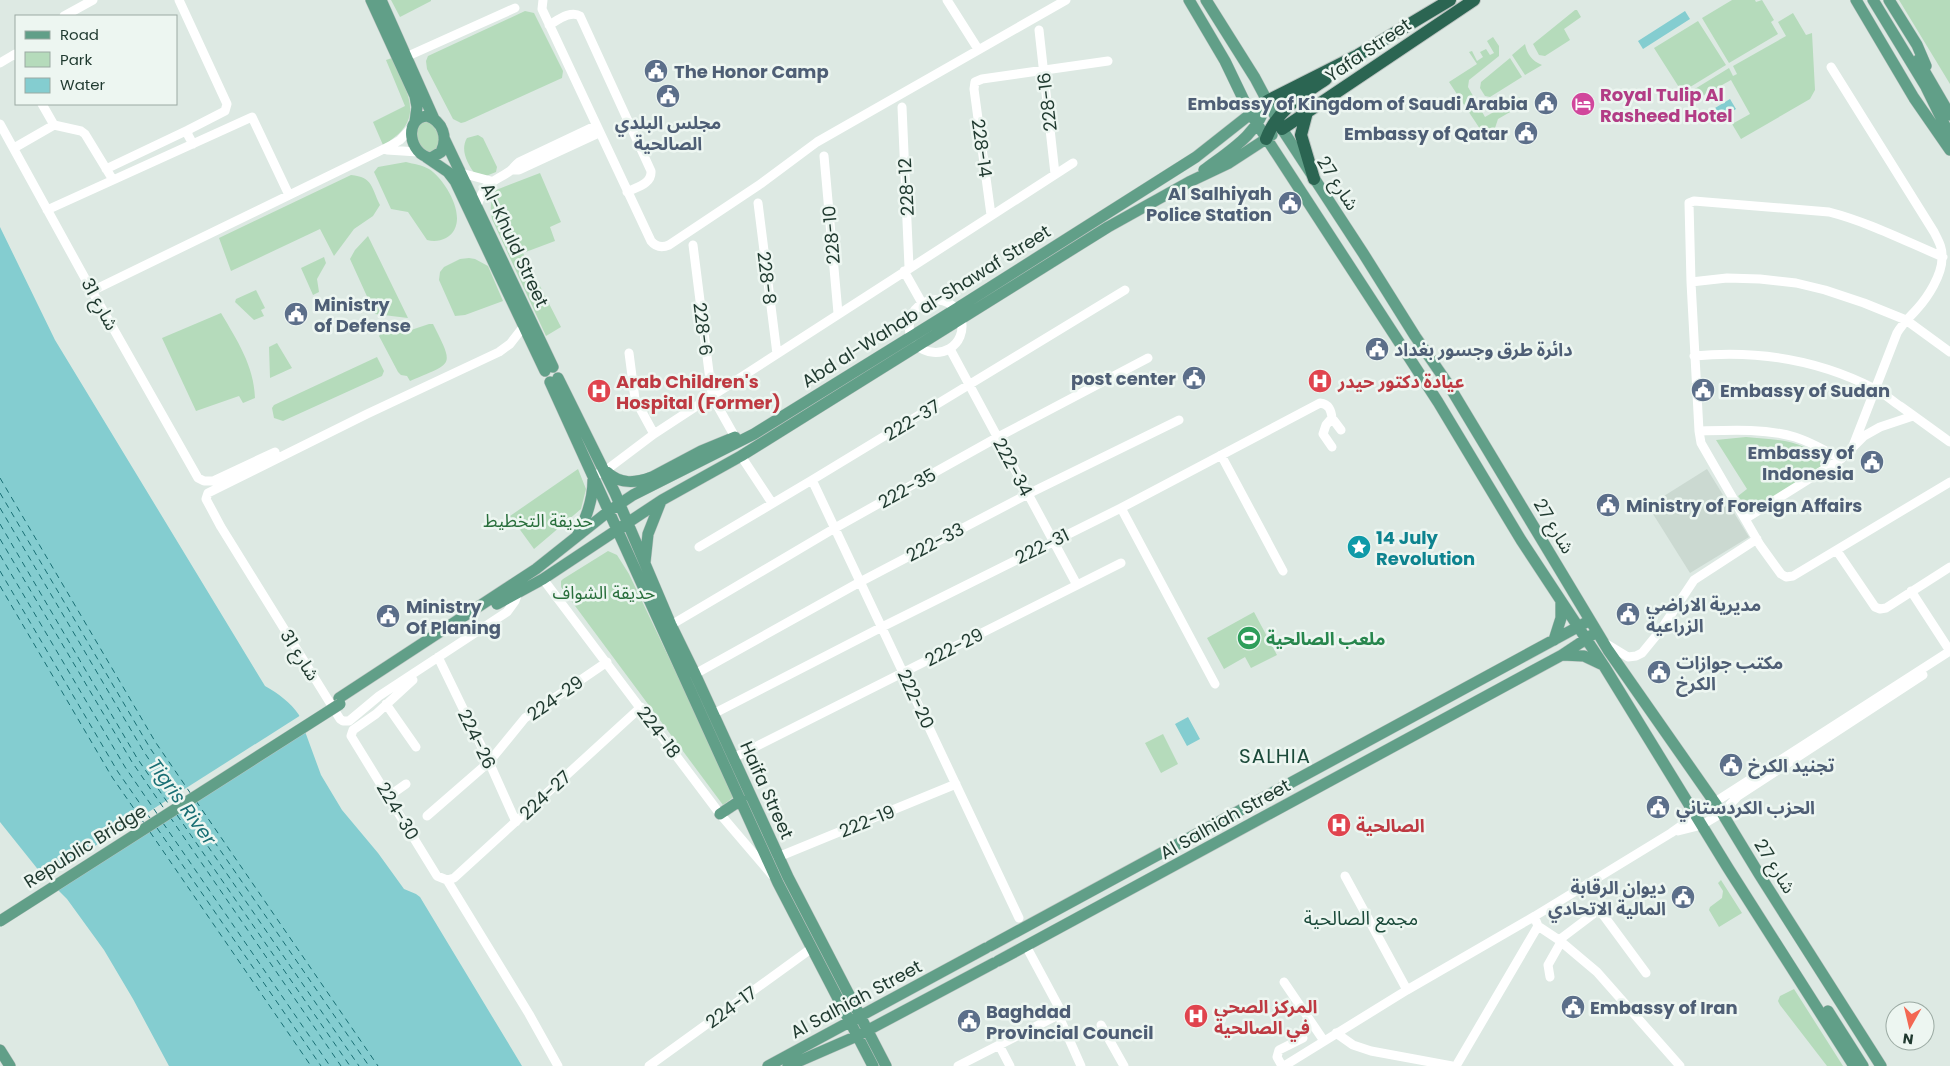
<svg xmlns="http://www.w3.org/2000/svg" width="1950" height="1066" viewBox="0 0 1950 1066" font-family="Poppins,'Noto Sans Arabic',sans-serif">
	<style>
		.built { fill: #cbd9d1 }
		.green { fill: #b5dbbb }
		.water { fill: #84cdd0 }
		.pier { fill: #dde9e3 }
		.lines { fill: none; stroke-linecap: round; stroke-linejoin: round }
		.ferry { stroke: #196f74; stroke-width: 1; stroke-dasharray: 6 5; stroke-linecap: butt }
		.major-casing { stroke: #bcc4c1; stroke-width: 12 }
		.highway-casing { stroke: #bcc4c1; stroke-width: 14 }
		.minor { stroke: #fff; stroke-width: 9 }
		.major { stroke: #619f88; stroke-width: 11 }
		.highway { stroke: #2b6552; stroke-width: 12 }
		.major-bridge-casing { stroke: #bcc4c1; stroke-width: 12; stroke-linecap: butt }
		.major-bridge { stroke: #619f88; stroke-width: 11 }
		.labels { text-anchor: middle; dominant-baseline: central; stroke-width: 5; stroke-linejoin: round; paint-order: stroke }
		.street-label { font-size: 18px; fill: #1f392f; stroke: #edf6f1 }
		.service-label { font-size: 18px; font-weight: bold; fill: #4e5e75; stroke: #edf6f1; text-anchor: start }
		.hotel-label { font-size: 18px; font-weight: bold; fill: #b23c85; stroke: #edf6f1; text-anchor: start }
		.health-label { font-size: 18px; font-weight: bold; fill: #be3a42; stroke: #edf6f1; text-anchor: start }
		.park-label { font-size: 18px; fill: #296f3c; stroke: #edf6f1 }
		.culture-label { font-size: 18px; font-weight: bold; fill: #0d838f; stroke: #edf6f1; text-anchor: start }
		.leisure-label { font-size: 18px; font-weight: bold; fill: #27864d; stroke: #edf6f1; text-anchor: start }
		.water-label { font-size: 19px; font-style: italic; fill: #196f74; stroke: #edf6f1 }
		.neighbourhood-label { font-size: 19px; fill: #1b4a3a; stroke: #edf6f1 }
		.quarter-label { font-size: 20px; letter-spacing: 1px; fill: #1b4a3a; stroke: #edf6f1 }
	</style>
	<rect width="100%" height="100%" fill="#dde9e3"/>
	<!-- built -->
	<path class="built" d="M1707,469L1749,537L1690,573L1648,506Z"/>
	<!-- green -->
	<path class="green" d="M391,0H431V1L400,17Z
		M1732,0H1755L1756,2L1762,0L1774,20L1771,22L1778,34L1729,63L1702,18Z
		M1899,0H1950V84Z
		M1575,10H1577L1581,17L1564,29L1570,40L1545,56L1539,55L1533,44Z
		M525,11L534,13L563,71L562,78L465,122L461,123L453,119L427,69L426,61L428,56Z
		M1793,13L1806,35L1812,33L1815,90L1810,99L1741,139L1732,124L1750,114L1731,80L1690,103L1685,95L1729,68L1733,76L1737,74L1733,66L1786,36L1778,22Z
		M1698,21L1726,65L1682,92L1654,48Z
		M1493,37L1499,46V56L1469,80L1468,87L1485,117L1520,97L1524,104L1498,119L1495,128L1484,135L1449,82L1477,64L1469,52L1472,51L1477,61L1483,57L1480,52L1486,49L1490,55L1494,53L1487,41Z
		M1525,44C1527,54 1532,61 1542,65L1525,75L1512,55Z
		M392,58C408,94 427,120 383,145L373,122L405,106L386,60Z
		M1510,58L1522,77L1490,97L1485,96L1480,88L1481,82Z
		M431,121L441,139L435,152L426,153L414,136L417,124Z
		M478,135L483,138L497,167L496,172L486,176L475,174C467,163 460,150 467,138Z
		M406,162C414,164 422,165 429,169C446,180 472,223 446,238C440,241 434,242 427,240L408,212L391,209L374,172L378,167Z
		M540,173L561,222L550,227L555,241L523,253L561,327L546,336L492,219C490,208 490,200 496,190Z
		M351,175C373,177 371,187 380,205L373,216L354,229L334,256L320,229L231,271L219,238Z
		M368,236L408,318L375,314L350,259L355,250Z
		M324,257L326,263L317,279L319,292L313,295L301,268Z
		M469,258L475,259L488,266L503,301L465,315L455,316L439,280L440,272L444,267L460,259Z
		M256,290L265,308L261,310L264,316L254,320L235,302L236,299Z
		M221,313C237,340 254,366 255,398L243,403L239,396L196,411L162,338Z
		M429,324H433C455,368 453,362 410,381L407,376L401,375L398,372L379,336L382,332H405Z
		M277,343L292,368L270,378L269,347Z
		M377,357L384,371L382,376L283,421L274,418L272,408L274,405Z
		M1746,437C1773,440 1809,438 1823,465L1751,513L1738,496L1747,489L1716,440Z
		M578,469L586,489L581,509L534,549L510,516Z
		M608,551L617,555L629,574L735,796L723,805L561,587V581L563,579Z
		M1254,612L1277,655L1251,668L1245,657L1224,669L1207,638Z
		M1163,734L1178,764L1161,773L1145,743Z
		M1721,880L1742,913L1719,927L1709,910L1710,907L1722,898L1723,891L1718,883Z
		M1794,989L1843,1066H1827L1780,1005L1778,1001L1780,996Z"/>
	<!-- water -->
	<path class="water" d="M1685,11L1690,19L1643,49L1638,41Z
		M1730,99L1736,109L1716,121L1710,111Z
		M0,227L55,340L265,686C279,694 290,702 299,715L321,775L342,810L378,853L404,889L416,894L420,897L522,1066H169L133,999L104,950L67,899L40,872L0,822Z
		M1188,717L1200,739L1187,746L1175,724Z"/>
	<!-- pier -->
	<path class="pier" d="M301,715L308,731L52,887L43,879Z"/>
	<g class="lines">
		<!-- ferry -->
		<path class="ferry" d="M0,478L156,743L191,794
			M0,493L150,748L184,798
			M0,508L144,752L177,801
			M0,524L137,758L170,806
			M0,539L132,762L165,810
			M0,555L125,767L158,815
			M0,571L118,772L150,818
			M0,586L112,777L144,823
			M196,801L378,1066
			M189,805L369,1066
			M183,810L359,1066
			M177,815L350,1066
			M170,817L341,1066
			M163,823L330,1066
			M157,828L321,1066
			M150,832L311,1066"/>
		<!-- major casing -->
		<g class="major-casing">
			<path id="major" d="M371,0L415,96L417,107L415,122
				M381,0L434,119
				M1189,0L1225,61L1250,113L1438,402L1521,540L1604,666L1728,868L1854,1066
				M1206,0L1255,78L1282,129L1363,253L1415,336L1448,384L1608,650L1722,813L1759,874L1881,1066
				M1856,0L1914,98L1950,150
				M1873,0L1926,87L1950,136
				M1889,0L1917,45L1926,66
				M1918,60L1950,115
				M427,116C443,121 448,138 441,152L431,158C409,155 403,118 427,116Z
				M444,138L553,367
				M426,157L448,172L455,181L545,371
				M1204,170C1229,151 1259,134 1267,101
				M558,378L615,493L671,625L695,674L788,877L886,1066
				M550,382L778,883L873,1066
				M607,472C620,485 636,483 652,477L701,451L735,437
				M577,536C586,519 593,500 593,480
				M645,562L648,534L661,501
				M497,604L543,579L662,500L741,456L1108,227L1189,182L1229,163L1272,135
				M1554,640L1561,618V602
				M1562,655L1584,656L1603,665
				M339,698L536,569L609,511L633,495L754,434L956,309L1196,157L1267,101
				M720,814L741,800
				M990,946L1585,623
				M998,961L1562,655L1592,635
				M1828,1011L1863,1066
				M0,1050L10,1066
				M768,1066L986,948
				M788,1066L857,1036L994,963"/>
		</g>
		<!-- highway casing -->
		<g class="highway-casing">
			<path id="highway" d="M1267,101L1358,55L1450,0
				M1307,112L1301,135L1314,179
				M1282,129L1474,0
				M1266,139C1277,110 1301,96 1326,79"/>
		</g>
		<!-- minor -->
		<path class="minor" d="M179,0L227,104L225,111L188,130V135L193,144
			M543,0L542,9L651,241C656,247 662,248 669,245L759,185L817,142L1066,0
			M947,0L978,49
			M64,16L93,0
			M549,25C558,20 571,10 580,16L651,171C652,184 637,187 627,192
			M1039,30L1055,174
			M408,56L515,8
			M0,63L15,54L16,56
			M1831,67L1934,232C1938,240 1943,248 1942,258C1942,275 1928,297 1917,309C1910,317 1903,323 1897,333L1853,446
			M42,104L54,125L81,131L85,134L113,180
			M902,107L909,267
			M0,124L92,291L198,478L204,481H213L275,452
			M14,148L54,125
			M387,150L418,152
			M824,156L838,313
			M106,169L188,130
			M512,170H519L599,133
			M461,173L491,181
			M758,203L777,354
			M477,206C485,181 491,184 510,171C513,169 515,165 519,162L595,126
			M47,210L252,117L289,195
			M991,215L974,89L975,82L982,79L1108,61
			M693,245L712,396L735,437
			M1943,257C1905,241 1868,222 1829,212L1694,201L1689,203L1691,282L1699,431L1701,443L1760,545L1781,574L1786,577L1793,576L1950,482
			M904,271L922,303
			M1691,282L1727,278L1760,279L1796,283L1825,290L1864,303L1906,320L1950,352
			M92,291L390,146L400,140L413,126
			M911,337C901,308 935,287 956,309
			M916,345C938,363 968,346 961,318
			M950,349L1077,585
			M629,353L635,399L654,434
			M1694,356C1757,350 1819,360 1875,389C1884,393 1892,401 1900,406C1917,418 1933,430 1950,442
			M1332,418L1341,430
			M1699,431C1730,430 1764,428 1795,437C1811,442 1826,451 1841,459
			M1221,455L1283,571
			M741,456L772,503
			M593,476L605,471L654,434L712,396L1073,163
			M812,480L1019,918
			M1121,508L1215,684
			M1745,519L1841,459L1864,436L1880,427L1913,416
			M699,547L812,480L1125,290
			M1837,551L1875,607L1880,609L1886,608L1950,567
			M543,579L720,814L772,875
			M518,593L515,601L507,612L379,696L349,721H343L340,719L221,527L206,499L208,493L367,414L499,352L510,344L524,326
			M671,625L835,528L998,437L1148,358
			M1605,643L1628,657L1636,656L1642,653L1660,631L1694,580L1757,539
			M438,657L489,762L516,822
			M695,674L860,582L1028,494L1179,420
			M413,680L376,714L353,730L351,736L437,876L447,880
			M386,704L416,747
			M713,714L882,627L1121,508L1320,403C1329,404 1331,410 1332,418L1326,425L1323,434L1332,447
			M733,758L1121,563
			M389,796L406,784
			M427,816L489,762L525,718L607,662
			M1678,831L1702,825L1722,813L1738,796L1923,675
			M778,857L956,784
			M1345,876L1407,990
			M447,880L454,878L641,707
			M447,880L529,1014L558,1066
			M1538,926L1559,940L1597,972L1680,1066
			M1559,940L1596,912H1600L1604,916L1646,973
			M1550,977L1548,965L1561,942
			M1284,982L1324,1041
			M1061,1021L1081,1066
			M1101,1025L1124,1066
			M1336,1033L1353,1045L1371,1051L1452,1066
			M999,1045L1010,1066
			M649,1066L812,948
			M958,1066L1062,1013L1026,946
			M1282,1066L1277,1057L1279,1050L1303,1038
			M1284,1066L1407,990L1535,916L1671,833L1715,802L1950,651L1911,591
			M1456,1066L1538,926L1536,921"/>
		<!-- major -->
		<use href="#major" class="major"/>
		<!-- highway -->
		<use href="#highway" class="highway"/>
		<!-- major-bridge casing -->
		<g class="major-bridge-casing">
			<path id="major-bridge" d="M0,921L340,704"/>
		</g>
		<!-- major-bridge -->
		<use href="#major-bridge" class="major-bridge"/>
	</g>
	<!-- icons -->
	<defs>
		<g id="civic-disc" transform="scale(1.25)"><circle r="9.5" fill="#5c6f8a" stroke="#edf6f1"/><path d="M-.6-6.5H3V-4.5H.6V-3L4-1V1h2V6H-6V1h2V-1L-.6-3ZM-1.2 2.5V6h2.4V2.5Z" fill="#fff"/></g>
		<g id="hotel-disc" transform="scale(1.25)"><circle r="9.5" fill="#d1479c" stroke="#edf6f1"/><path d="M-6-4.5h1.5V1H6V5H4.5V3h-9V5H-6ZM-4 0a1.8 1.8 0 1 1 3.6 0ZM.5 0V-2.5h3Q6-2.5 6 0Z" fill="#fff"/></g>
		<g id="hospital-disc" transform="scale(1.25)"><circle r="9.5" fill="#e0444e" stroke="#edf6f1"/><path d="M-5-5h3v3.5h4V-5h3V5h-3V1.5h-4V5h-3Z" fill="#fff"/></g>
		<g id="sight-disc" transform="scale(1.25)"><circle r="9.5" fill="#0f9aa8" stroke="#edf6f1"/><path d="M0-6L1.8-2.2L6-1.7L2.9 1.2L3.7 5.4L0 3.3L-3.7 5.4L-2.9 1.2L-6-1.7L-1.8-2.2Z" fill="#fff"/></g>
		<g id="stadium-disc" transform="scale(1.25)"><circle r="9.5" fill="#2e9e5b" stroke="#edf6f1"/><path d="M0-5a6.5 5 0 1 0 0 10a6.5 5 0 1 0 0-10ZM-3.5-1.8h7v3.6h-7Z" fill="#fff"/></g>
	</defs>
	<g fill-rule="evenodd">
		<use href="#civic-disc" x="656" y="71"/>
		<use href="#civic-disc" x="668" y="96"/>
		<use href="#civic-disc" x="1546" y="103"/>
		<use href="#hotel-disc" x="1583" y="104"/>
		<use href="#civic-disc" x="1526" y="133"/>
		<use href="#civic-disc" x="1290" y="203"/>
		<use href="#civic-disc" x="296" y="314"/>
		<use href="#civic-disc" x="1377" y="349"/>
		<use href="#civic-disc" x="1194" y="378"/>
		<use href="#hospital-disc" x="1320" y="381"/>
		<use href="#civic-disc" x="1703" y="390"/>
		<use href="#hospital-disc" x="599" y="391"/>
		<use href="#civic-disc" x="1872" y="462"/>
		<use href="#civic-disc" x="1608" y="505"/>
		<use href="#sight-disc" x="1359" y="547"/>
		<use href="#civic-disc" x="1628" y="614"/>
		<use href="#civic-disc" x="388" y="616"/>
		<use href="#stadium-disc" x="1249" y="638"/>
		<use href="#civic-disc" x="1659" y="672"/>
		<use href="#civic-disc" x="1731" y="765"/>
		<use href="#civic-disc" x="1658" y="807"/>
		<use href="#hospital-disc" x="1339" y="825"/>
		<use href="#civic-disc" x="1683" y="897"/>
		<use href="#civic-disc" x="1573" y="1007"/>
		<use href="#hospital-disc" x="1196" y="1016"/>
		<use href="#civic-disc" x="969" y="1021"/>
	</g>
	<g class="labels">
		<!-- street labels -->
		<g class="street-label">
			<text transform="translate(1368 50) rotate(-34)">Yafa Street</text>
			<text transform="translate(1047 102) rotate(-97)">228-16</text>
			<text transform="translate(982 148) rotate(82)">228-14</text>
			<text transform="translate(1338 183) rotate(57)">شارع 27</text>
			<text transform="translate(906 187) rotate(-93)">228-12</text>
			<text transform="translate(831 235) rotate(-95)">228-10</text>
			<text transform="translate(515 245) rotate(65)">Al-Khuld Street</text>
			<text transform="translate(767 278) rotate(83)">228-8</text>
			<text transform="translate(100 304) rotate(61)">شارع 31</text>
			<text transform="translate(926 306) rotate(-32)">Abd al-Wahab al-Shawaf Street</text>
			<text transform="translate(703 329) rotate(83)">228-6</text>
			<text transform="translate(912 420) rotate(-31)">222-37</text>
			<text transform="translate(1013 467) rotate(62)">222-34</text>
			<text transform="translate(907 488) rotate(-29)">222-35</text>
			<text transform="translate(1554 526) rotate(59)">شارع 27</text>
			<text transform="translate(935 542) rotate(-28)">222-33</text>
			<text transform="translate(1042 546) rotate(-26)">222-31</text>
			<text transform="translate(954 647) rotate(-27)">222-29</text>
			<text transform="translate(300 655) rotate(58)">شارع 31</text>
			<text transform="translate(555 698) rotate(-35)">224-29</text>
			<text transform="translate(916 699) rotate(65)">222-20</text>
			<text transform="translate(659 732) rotate(53)">224-18</text>
			<text transform="translate(477 739) rotate(64)">224-26</text>
			<text transform="translate(767 790) rotate(66)">Haifa Street</text>
			<text transform="translate(545 795) rotate(-43)">224-27</text>
			<text transform="translate(398 811) rotate(59)">224-30</text>
			<text transform="translate(1225 819) rotate(-29)">Al Salhiah Street</text>
			<text transform="translate(867 821) rotate(-22)">222-19</text>
			<text transform="translate(85 846) rotate(-32)">Republic Bridge</text>
			<text transform="translate(1775 866) rotate(58)">شارع 27</text>
			<text transform="translate(856 999) rotate(-28)">Al Salhiah Street</text>
			<text transform="translate(731 1007) rotate(-36)">224-17</text>
		</g>
		<!-- service labels -->
		<g class="service-label">
			<text x="674" y="71">The Honor Camp</text>
			<text x="1528" y="103" text-anchor="end">Embassy of Kingdom of Saudi Arabia</text>
			<text x="668" y="122" text-anchor="middle">مجلس البلدي<tspan x="668" dy="21">الصالحية</tspan></text>
			<text x="1508" y="133" text-anchor="end">Embassy of Qatar</text>
			<text x="1272" y="193" text-anchor="end">Al Salhiyah<tspan x="1272" dy="21">Police Station</tspan></text>
			<text x="314" y="304">Ministry<tspan x="314" dy="21">of Defense</tspan></text>
			<text x="1394" y="349">دائرة طرق وجسور بغداد</text>
			<text x="1176" y="378" text-anchor="end">post center</text>
			<text x="1720" y="390">Embassy of Sudan</text>
			<text x="1854" y="452" text-anchor="end">Embassy of<tspan x="1854" dy="21">Indonesia</tspan></text>
			<text x="1626" y="505">Ministry of Foreign Affairs</text>
			<text x="1646" y="604">مديرية الاراضي<tspan x="1646" dy="21">الزراعية</tspan></text>
			<text x="406" y="606">Ministry<tspan x="406" dy="21">Of Planing</tspan></text>
			<text x="1676" y="662">مكتب جوازات<tspan x="1676" dy="21">الكرخ</tspan></text>
			<text x="1748" y="765">تجنيد الكرخ</text>
			<text x="1676" y="807">الحزب الكردستاني</text>
			<text x="1666" y="887" text-anchor="end">ديوان الرقابة<tspan x="1666" dy="21">المالية الاتحادي</tspan></text>
			<text x="1590" y="1007">Embassy of Iran</text>
			<text x="986" y="1011">Baghdad<tspan x="986" dy="21">Provincial Council</tspan></text>
		</g>
		<!-- hotel labels -->
		<g class="hotel-label">
			<text x="1600" y="94">Royal Tulip Al<tspan x="1600" dy="21">Rasheed Hotel</tspan></text>
		</g>
		<!-- health labels -->
		<g class="health-label">
			<text x="616" y="381">Arab Children's<tspan x="616" dy="21">Hospital (Former)</tspan></text>
			<text x="1338" y="381">عيادة دكتور حيدر</text>
			<text x="1356" y="825">الصالحية</text>
			<text x="1214" y="1006">المركز الصحي<tspan x="1214" dy="21">في الصالحية</tspan></text>
		</g>
		<!-- park labels -->
		<g class="park-label">
			<text x="538" y="520">حديقة التخطيط</text>
			<text x="604" y="592">حديقة الشواف</text>
		</g>
		<!-- culture labels -->
		<g class="culture-label">
			<text x="1376" y="537">14 July<tspan x="1376" dy="21">Revolution</tspan></text>
		</g>
		<!-- leisure labels -->
		<g class="leisure-label">
			<text x="1266" y="638">ملعب الصالحية</text>
		</g>
		<!-- water labels -->
		<g class="water-label">
			<text transform="translate(182 802) rotate(54)">Tigris River</text>
		</g>
		<!-- neighbourhood labels -->
		<g class="neighbourhood-label">
			<text x="1361" y="918">مجمع الصالحية</text>
		</g>
		<!-- quarter labels -->
		<g class="quarter-label">
			<text x="1275" y="756">SALHIA</text>
		</g>
	</g>
	<!-- legend -->
	<rect x="15" y="15" width="162" height="90" fill="#edf6f1" stroke="#9baaa3"/>
	<rect x="25" y="31" width="25" height="8" fill="#619f88" stroke="#9baaa3"/>
	<text x="60" y="40" font-size="15" fill="#1f392f">Road</text>
	<rect x="25" y="52" width="25" height="15" fill="#b5dbbb" stroke="#9baaa3"/>
	<text x="60" y="65" font-size="15" fill="#1f392f">Park</text>
	<rect x="25" y="78" width="25" height="15" fill="#84cdd0" stroke="#9baaa3"/>
	<text x="60" y="90" font-size="15" fill="#1f392f">Water</text>
	<!-- north arrow -->
	<g transform="translate(1910 1026) rotate(188)"><circle r="24" fill="#edf6f1" stroke="#9baaa3"/>
	<path d="M0-4L9 19L0 12L-9 19Z" fill="#f36752"/>
	<text y="-8" font-size="14" font-weight="bold" text-anchor="middle" fill="#1f392f">N</text>
	</g>
</svg>
